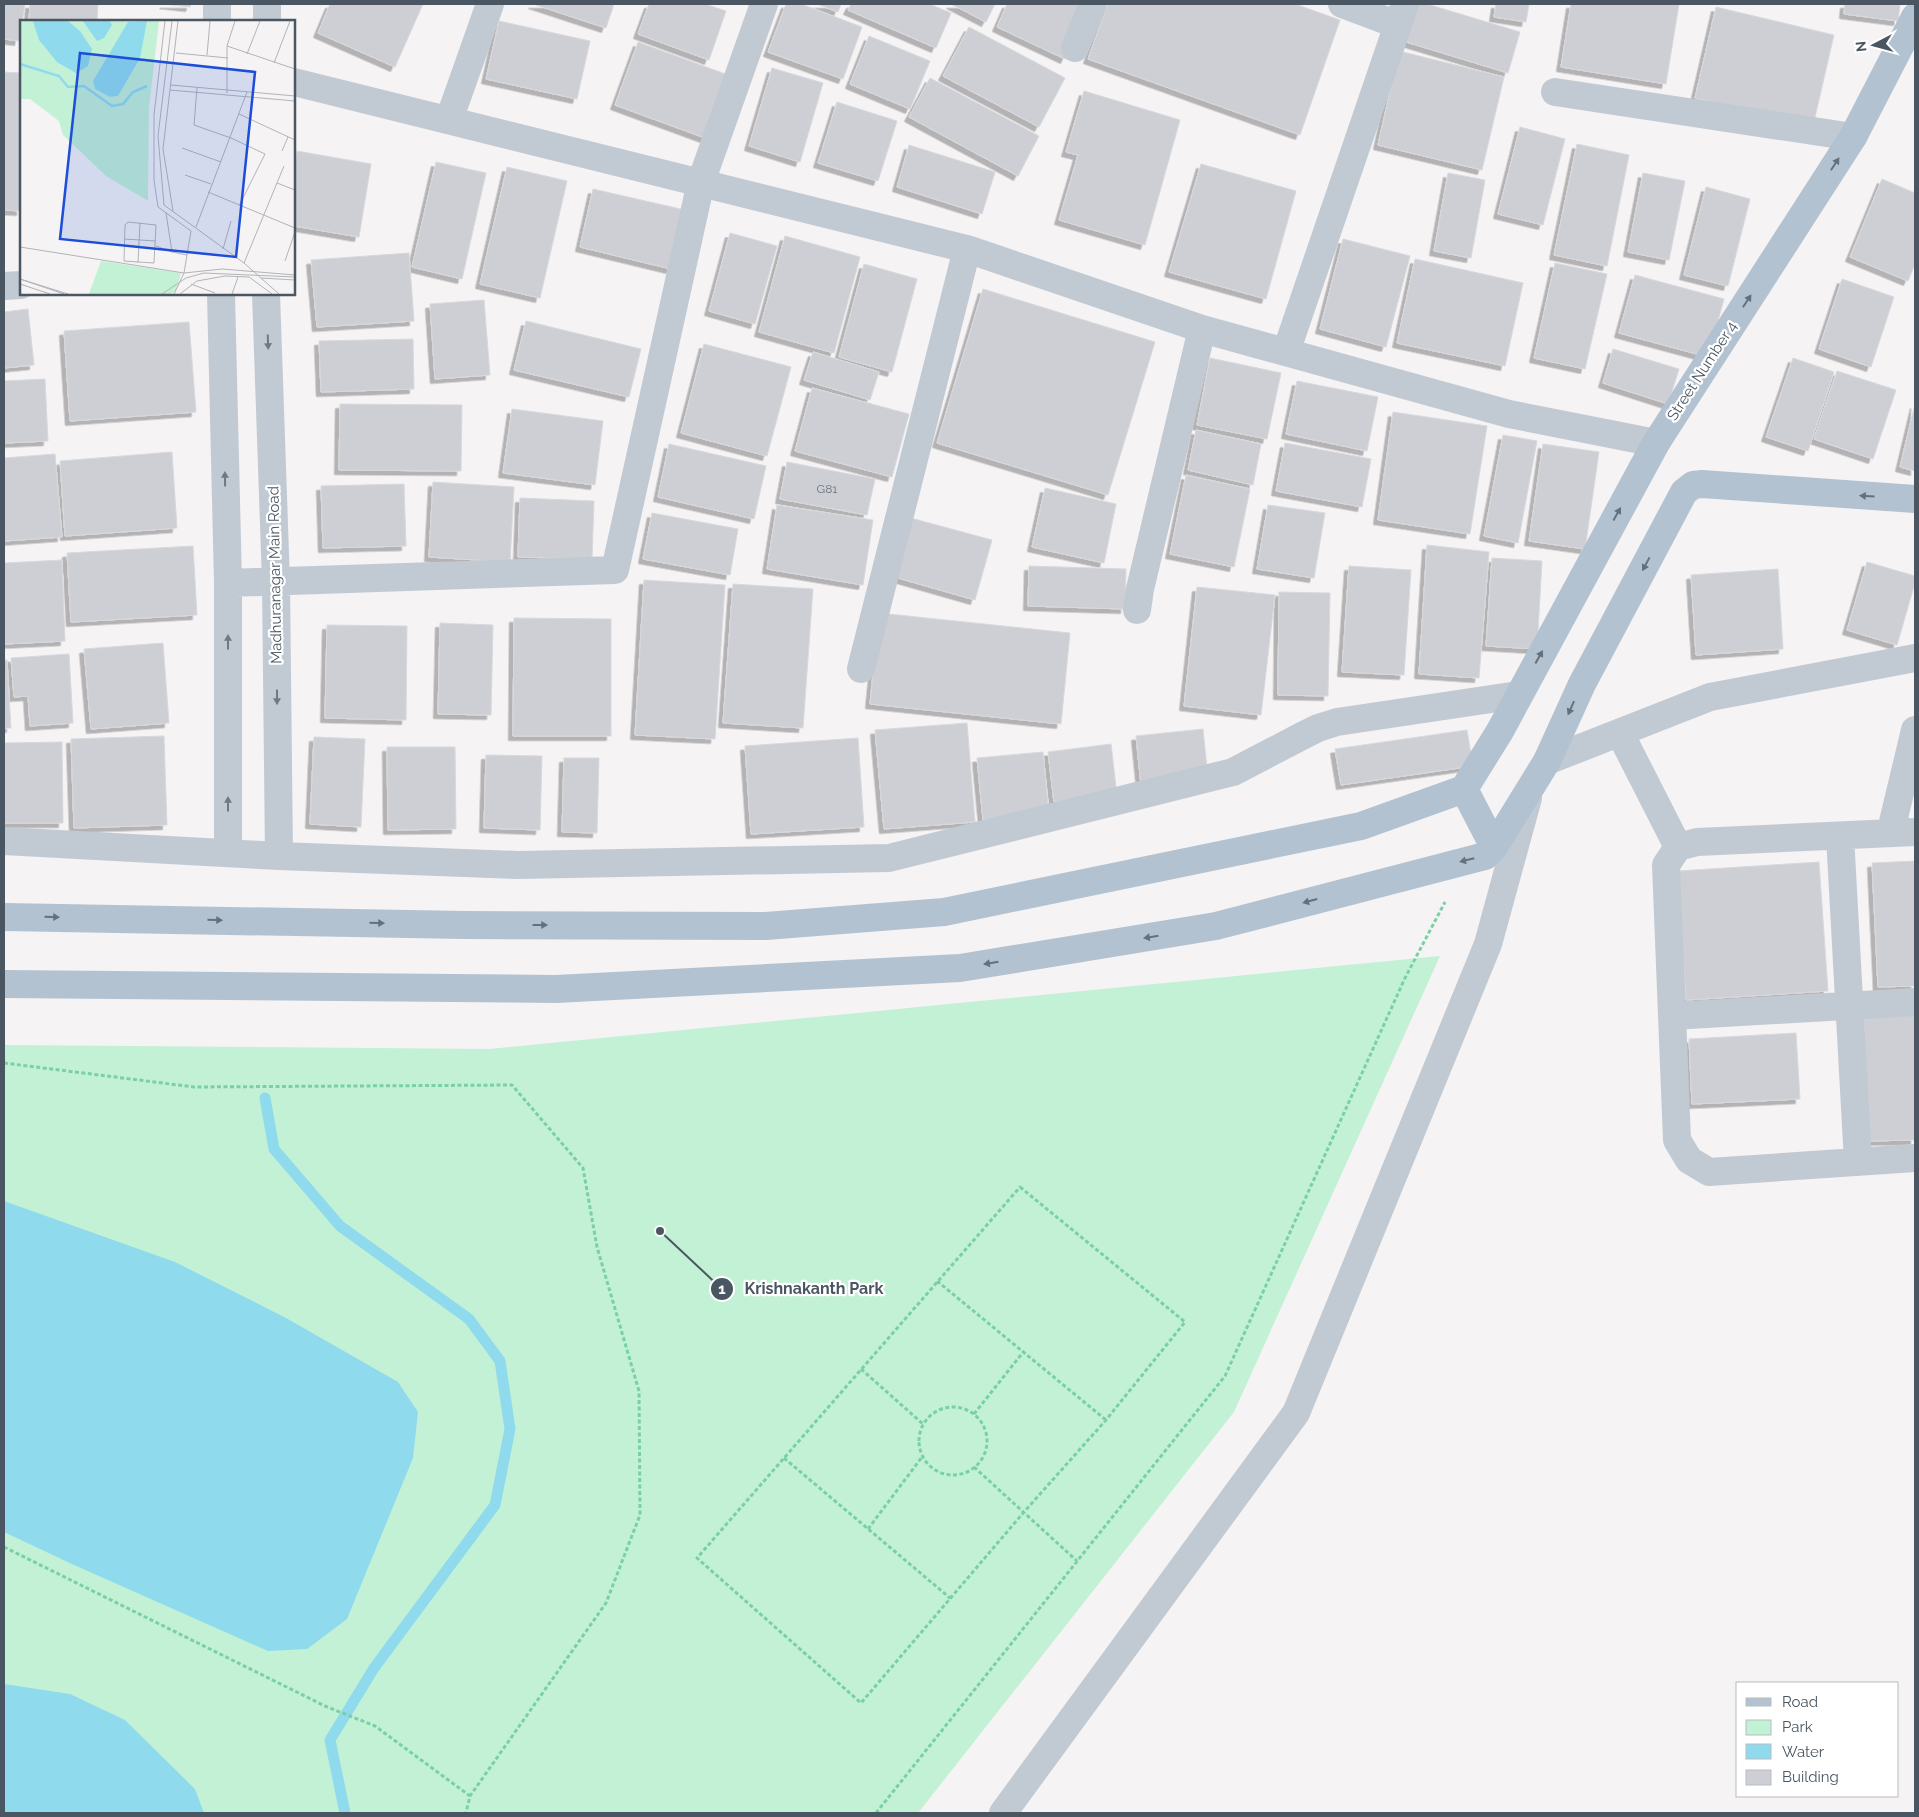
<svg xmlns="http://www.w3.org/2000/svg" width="1919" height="1817" viewBox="0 0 1919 1817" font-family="Raleway,sans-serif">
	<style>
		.green { fill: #c3f1d5 }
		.water { fill: #90daee }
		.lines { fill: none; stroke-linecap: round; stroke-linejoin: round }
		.stream { stroke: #90daee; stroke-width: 11 }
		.building { fill: #cdcfd5; stroke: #d7d9de; filter: url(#shadow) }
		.path { stroke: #7ad0a6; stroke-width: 3; stroke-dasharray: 4 2.5; stroke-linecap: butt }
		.minor { stroke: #c1cad2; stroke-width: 28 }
		.major { stroke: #b3c2d1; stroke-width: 28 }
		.oneway { fill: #64717d }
		.oneway2 { fill: #6e7983 }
		.labels { text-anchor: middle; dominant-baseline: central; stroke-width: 4.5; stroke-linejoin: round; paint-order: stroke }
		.number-label { font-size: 12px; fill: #6b747e }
		.street-label { font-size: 15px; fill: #4a5661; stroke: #fff }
		.inset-river { fill: none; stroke: #90daee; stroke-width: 2.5 }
		.inset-road { fill: none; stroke: #b1b4b9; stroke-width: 1 }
		.view { fill: #1d4ed8; fill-opacity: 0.15; stroke: #1d4ed8; stroke-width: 2.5 }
		.inset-edge { fill: none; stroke: #4a5661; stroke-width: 2.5 }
		.leader { fill: none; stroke: #4a5661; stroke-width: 2 }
		.callout-dot { fill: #4a5661; stroke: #fff; stroke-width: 2 }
		.mark-label { font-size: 15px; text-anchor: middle; font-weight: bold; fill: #fff }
		.callout-label { font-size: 16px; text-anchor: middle; font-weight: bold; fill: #4a5661; stroke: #fff; stroke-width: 4.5; stroke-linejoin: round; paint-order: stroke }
	</style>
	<defs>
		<filter id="shadow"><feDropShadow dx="-4.5" dy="4.5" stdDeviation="0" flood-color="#0004"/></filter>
	</defs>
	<rect width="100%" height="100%" fill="#f5f3f3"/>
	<!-- green -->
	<path class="green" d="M1440,956L1234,1412L918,1813H4V1045L489,1049Z"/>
	<!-- water -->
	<path class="water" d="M4,1201L175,1262L286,1318L398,1382L418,1412L413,1458L347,1619L307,1649L268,1651L74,1565L4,1532Z
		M4,1684L70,1694L125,1720L195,1789L204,1813H4Z"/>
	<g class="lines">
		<!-- stream -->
		<path class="stream" d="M265,1098L274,1149L340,1226L469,1319L500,1361L510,1429L495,1505L374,1668L330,1740L345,1813"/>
	</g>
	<!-- building -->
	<path class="building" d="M4,4H25L19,41L4,39Z
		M30,4H98L97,21H29Z
		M164,4H191L190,7Z
		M330,4H423L395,67L318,33Z
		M533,4H614L606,28Z
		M649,4H705L726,11L709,60L638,34Z
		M786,4H801L862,27L843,79L768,52Z
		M817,4H841L838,12Z
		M851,4H929L951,13L936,48L848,10Z
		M951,4H995L986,22Z
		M1007,4H1090L1065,59L997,27Z
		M1108,4H1295L1340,20L1300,135L1088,59Z
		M1415,4H1427L1520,32L1508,73L1403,41Z
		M1496,4H1529L1526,22L1494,17Z
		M1571,4H1679L1666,84L1561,67Z
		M1845,4H1900L1898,21L1844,14Z
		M1716,7L1834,35L1813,126L1695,98Z
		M499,21L590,41L577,99L486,79Z
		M969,27L1065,78L1039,127L943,76Z
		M869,36L930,61L910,109L850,84Z
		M638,42L728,75L705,138L615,105Z
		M1399,51L1504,77L1482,170L1378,145Z
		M772,68L823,83L800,162L749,146Z
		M4,72L21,73V211L4,210Z
		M930,78L1039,136L1018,176L909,117Z
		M1084,91L1180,120L1145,245L1059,220L1078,155L1066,152Z
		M837,102L897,121L878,181L818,163Z
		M1520,127L1565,139L1543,225L1498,214Z
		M1577,144L1629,155L1607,266L1554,255Z
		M909,145L995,172L982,214L897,187Z
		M297,151L371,164L359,237L294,226V173Z
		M436,162L486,173L462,279L412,267Z
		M1201,164L1296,191L1266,299L1169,272Z
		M507,167L567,181L540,298L480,284Z
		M1448,173L1485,180L1471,258L1434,251Z
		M1643,173L1685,181L1669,260L1628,252Z
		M1882,179L1915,193V264L1908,281L1850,257Z
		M1706,187L1750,199L1728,286L1684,275Z
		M593,189L685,210L671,269L580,247Z
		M730,233L777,246L755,324L709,311Z
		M785,236L860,257L834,353L759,332Z
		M1343,239L1410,256L1386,347L1320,329Z
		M409,253L414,321L317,327L311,260Z
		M1415,259L1523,283L1505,366L1397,343Z
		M1555,263L1607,274L1585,369L1534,358Z
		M864,264L917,279L892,372L839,357Z
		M1635,275L1724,299L1708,357L1619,333Z
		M1842,279L1894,297L1871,367L1819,349Z
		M983,289L1155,342L1108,495L937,443Z
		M484,300L490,375L435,379L430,304Z
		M28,309L34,365L4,368V312Z
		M526,321L641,349L629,397L514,370Z
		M189,322L196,412L70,421L64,331Z
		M413,339L414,389L321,392L319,341Z
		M704,344L791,367L767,456L681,433Z
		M1613,349L1679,369L1668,404L1603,383Z
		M813,352L879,372L870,400L804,380Z
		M1210,358L1281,373L1267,439L1197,425Z
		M1793,358L1834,372L1808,451L1766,437Z
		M1837,371L1896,390L1873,459L1814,439Z
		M45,379L48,441L4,443V381Z
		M1297,381L1378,397L1367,451L1286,434Z
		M812,388L909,414L892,477L795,451Z
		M340,404L462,405L461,471L339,470Z
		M1915,404V471L1900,467Z
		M512,409L603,421L595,485L503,473Z
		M1393,412L1487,426L1470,534L1378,520Z
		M1196,430L1261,444L1253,485L1188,470Z
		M1503,435L1537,441L1518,543L1484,536Z
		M1285,443L1371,459L1362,507L1276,491Z
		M669,444L766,466L754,519L658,497Z
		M1543,444L1599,452L1585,549L1529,541Z
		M172,452L177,528L65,536L60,461Z
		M55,454L62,537L4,541V458Z
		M787,462L875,479L867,515L780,499Z
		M1186,475L1250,489L1234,567L1170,554Z
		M433,482L514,487L510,562L429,557Z
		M404,484L406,546L323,548L321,486Z
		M1045,488L1116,504L1104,563L1032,547Z
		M520,498L594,501L592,559L518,557Z
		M777,505L873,520L863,585L767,569Z
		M1268,505L1325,513L1314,578L1257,569Z
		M652,513L738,529L730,575L643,559Z
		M907,517L992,540L975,600L891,576Z
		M1427,545L1489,552L1479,678L1419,674Z
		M193,546L197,615L71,622L67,553Z
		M1492,558L1542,561L1537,649L1486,646Z
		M62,560L65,641L4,644V563Z
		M1867,562L1915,576V583L1897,645L1847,630Z
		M1029,566L1126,569L1125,609L1028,606Z
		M1349,566L1411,570L1404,675L1342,672Z
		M1778,569L1783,649L1696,655L1691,575Z
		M644,580L725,585L715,739L635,735Z
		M733,584L813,589L803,728L723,723Z
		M1197,587L1275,595L1261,715L1184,706Z
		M1279,592L1330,593L1328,696L1278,695Z
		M879,613L1070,633L1061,724L870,704Z
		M514,618L611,619V736H513Z
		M440,623L493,625L491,715L438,714Z
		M327,625L407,626L406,720L325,718Z
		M163,643L169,723L91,729L84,649Z
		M69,654L73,723L30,726L28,696L14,697L11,658Z
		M4,660H7L11,728H4Z
		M967,723L975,822L884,829L875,730Z
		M1203,729L1208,778L1141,785L1136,736Z
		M1467,730L1473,766L1341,785L1335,749Z
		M164,736L167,825L74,828L71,739Z
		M314,737L365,739L361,827L310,824Z
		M858,738L864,827L751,834L745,746Z
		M62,742L63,823H4V743Z
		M1111,744L1117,795L1054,802L1048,752Z
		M387,747H455L456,829L388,830Z
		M1043,752L1049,814L983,820L977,758Z
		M486,755L542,756L540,830L484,828Z
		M564,758H599L597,833L562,832Z
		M1915,861V986L1878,987L1872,863Z
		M1819,862L1828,991L1686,1000L1678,871Z
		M1915,1009V1140L1866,1141L1864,1010Z
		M1796,1033L1800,1099L1692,1104L1689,1039Z"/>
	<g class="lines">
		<!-- path -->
		<path class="path" d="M4,1063L194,1087L512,1085L583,1168L597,1247L639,1391L640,1515L606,1603L470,1796L466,1813
			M1020,1187L1185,1322L1106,1420L1024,1512L861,1703L697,1558Z
			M937,1281L1106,1420
			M861,1369L923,1424
			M919 1441a34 34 0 1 1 68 0a34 34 0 1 1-68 0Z
			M974,1414L1024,1351
			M784,1458L950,1598
			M974,1467L1077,1561
			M868,1529L922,1457
			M4,1547L325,1706L375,1726L470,1796
			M876,1813L1225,1376L1405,978L1445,902"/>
		<!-- minor -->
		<path class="minor" d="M217,4V21
			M267,4V21
			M1342,4L1398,25
			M1075,48L1093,4
			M294,82L967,249L1202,329L1509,414L1656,443
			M1555,92L1853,137
			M449,120L490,4
			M4,286L21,285
			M221,294L228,583V853
			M266,294L276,582L279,856
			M1286,352L1405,4
			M228,583L615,570L701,182L764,4
			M1137,610L1140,589L1202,329
			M861,669L967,249
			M1620,733L1678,847
			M1547,761L1710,697L1915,658
			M1915,832L1697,842L1678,847L1666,865L1677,1140L1689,1160L1709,1172L1915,1158
			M1893,833V822L1915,730
			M1840,836L1858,1162
			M4,841L279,856L518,865L889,858L1233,772L1300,737L1318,728L1337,722L1518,695
			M1672,1016L1915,1002
			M1003,1813L1296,1413L1488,944L1528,798"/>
		<!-- major -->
		<path class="major" d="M1464,789L1494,847
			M4,917L464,925L766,926L944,912L1361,826L1464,789L1500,731L1656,443L1853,137L1915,17
			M4,984L556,989L960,968L1216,926L1485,856L1494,847L1547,761L1582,684L1684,492L1693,485L1702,484L1915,499"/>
	</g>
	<!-- one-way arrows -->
	<defs><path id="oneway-solid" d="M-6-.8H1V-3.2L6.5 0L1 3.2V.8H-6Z" transform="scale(1.25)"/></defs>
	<g class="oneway">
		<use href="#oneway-solid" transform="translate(1835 164) rotate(-57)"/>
		<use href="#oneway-solid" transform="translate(1747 301) rotate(-57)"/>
		<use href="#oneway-solid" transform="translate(1867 496) rotate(-176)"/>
		<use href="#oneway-solid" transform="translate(1617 514) rotate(-61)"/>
		<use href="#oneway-solid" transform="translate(1646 564) rotate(118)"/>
		<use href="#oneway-solid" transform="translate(1539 657) rotate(-61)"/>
		<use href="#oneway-solid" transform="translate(1571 708) rotate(114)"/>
		<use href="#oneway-solid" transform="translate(1467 860) rotate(166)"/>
		<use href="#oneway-solid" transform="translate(1310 901) rotate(165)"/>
		<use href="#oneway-solid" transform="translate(52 917) rotate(1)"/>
		<use href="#oneway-solid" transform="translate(215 920) rotate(1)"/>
		<use href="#oneway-solid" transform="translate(377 923) rotate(1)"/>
		<use href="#oneway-solid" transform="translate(540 925)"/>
		<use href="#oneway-solid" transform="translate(1151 937) rotate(171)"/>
		<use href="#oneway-solid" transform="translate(991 963) rotate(171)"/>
	</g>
	<g class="oneway2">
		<use href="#oneway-solid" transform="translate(268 342) rotate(88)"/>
		<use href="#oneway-solid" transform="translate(225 479) rotate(-91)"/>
		<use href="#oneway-solid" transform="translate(228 642) rotate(-90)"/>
		<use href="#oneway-solid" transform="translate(277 697) rotate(90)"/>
		<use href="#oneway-solid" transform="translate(228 804) rotate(-90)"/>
	</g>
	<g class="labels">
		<!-- number labels -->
		<g class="number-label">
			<text x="827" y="489">G81</text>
		</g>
		<!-- street labels -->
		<g class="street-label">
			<text transform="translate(1702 371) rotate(-57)">Street Number 4</text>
			<text transform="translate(275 575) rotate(-91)">Madhuranagar Main Road</text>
		</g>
	</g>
	<!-- overview -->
	<g transform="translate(20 20)">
		<rect width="275" height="275" fill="#f5f3f3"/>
		<path d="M0,1H139L129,88L128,181L86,156L43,115L39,101L10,79H0ZM81,241L161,253L156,270L151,274H69Z" fill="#c3f1d5"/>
		<path d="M13,1H48L60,11L72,29L68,46L56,53L37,42L19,20ZM63,1H90L92,5L84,18L77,21ZM127,1L120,38L98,76L90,77L75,69L73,61L108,2Z" fill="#90daee"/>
		<path class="inset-river" d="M0,44L39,56L48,67L64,66L92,86L103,84L113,72L127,66"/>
		<path class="inset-road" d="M145,1L134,95V160L138,187L171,211L164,253L154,274M152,1L138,116L144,185L224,243L259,274M207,26L275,49M156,33L208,38M227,34L240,1M187,35L190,1M254,43L270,1M151,65L275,76M177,68L174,105L211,118L245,134L219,186M150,70L275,81M207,73V26L215,1M219,94L275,120M162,128L201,142M262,131L268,117M165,155L191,164M257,163L275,170M188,172L275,208M153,191L143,129L158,1M146,193L152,232L167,235M108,202L136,205L134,243L104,241L105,205ZM176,207L227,72M104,219L136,221M136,226L152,232M0,227L164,253M203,229L211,201M265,241L275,212M118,243L120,203M224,243L264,146M164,253L202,249L275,255M241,258L275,260M0,259L48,274M0,259L44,274M0,264L30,274M171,264L195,273M142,274L166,258L184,253L275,257M160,274L177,261L205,256L229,257L252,274M212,274L218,257"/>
		<path class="view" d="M60,33L235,52L216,237L40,219Z"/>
		<rect width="275" height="275" class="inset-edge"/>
	</g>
	<!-- callouts -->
	<path class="leader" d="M660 1231L722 1289"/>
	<g class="callout-dot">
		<circle cx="660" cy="1231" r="5"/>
		<circle cx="722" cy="1289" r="12"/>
	</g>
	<g class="mark-label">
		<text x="722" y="1294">1</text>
	</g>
	<g class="callout-label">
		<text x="814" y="1294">Krishnakanth Park</text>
	</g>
	<!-- border -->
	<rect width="1919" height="1817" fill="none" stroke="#4a5661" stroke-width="10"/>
	<!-- legend -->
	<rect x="1736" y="1682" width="162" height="115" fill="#ffffff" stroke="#b7bbc0"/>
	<rect x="1746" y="1698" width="25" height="8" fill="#b3c2d1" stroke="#b7bbc0"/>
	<text x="1782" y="1707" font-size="15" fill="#4a5661">Road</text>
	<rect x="1746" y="1720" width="25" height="15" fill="#c3f1d5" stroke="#b7bbc0"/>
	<text x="1782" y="1732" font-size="15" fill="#4a5661">Park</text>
	<rect x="1746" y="1744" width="25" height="15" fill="#90daee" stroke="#b7bbc0"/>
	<text x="1782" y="1757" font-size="15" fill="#4a5661">Water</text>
	<rect x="1746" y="1770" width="25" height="15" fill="#cdcfd5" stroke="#b7bbc0"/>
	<text x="1782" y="1782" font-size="15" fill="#4a5661">Building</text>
	<!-- north arrow -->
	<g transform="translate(1874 45) rotate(264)" stroke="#ffffff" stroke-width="4" paint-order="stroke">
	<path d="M0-4L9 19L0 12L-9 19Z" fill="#4a5661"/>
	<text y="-8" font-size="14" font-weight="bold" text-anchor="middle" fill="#4a5661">N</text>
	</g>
</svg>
